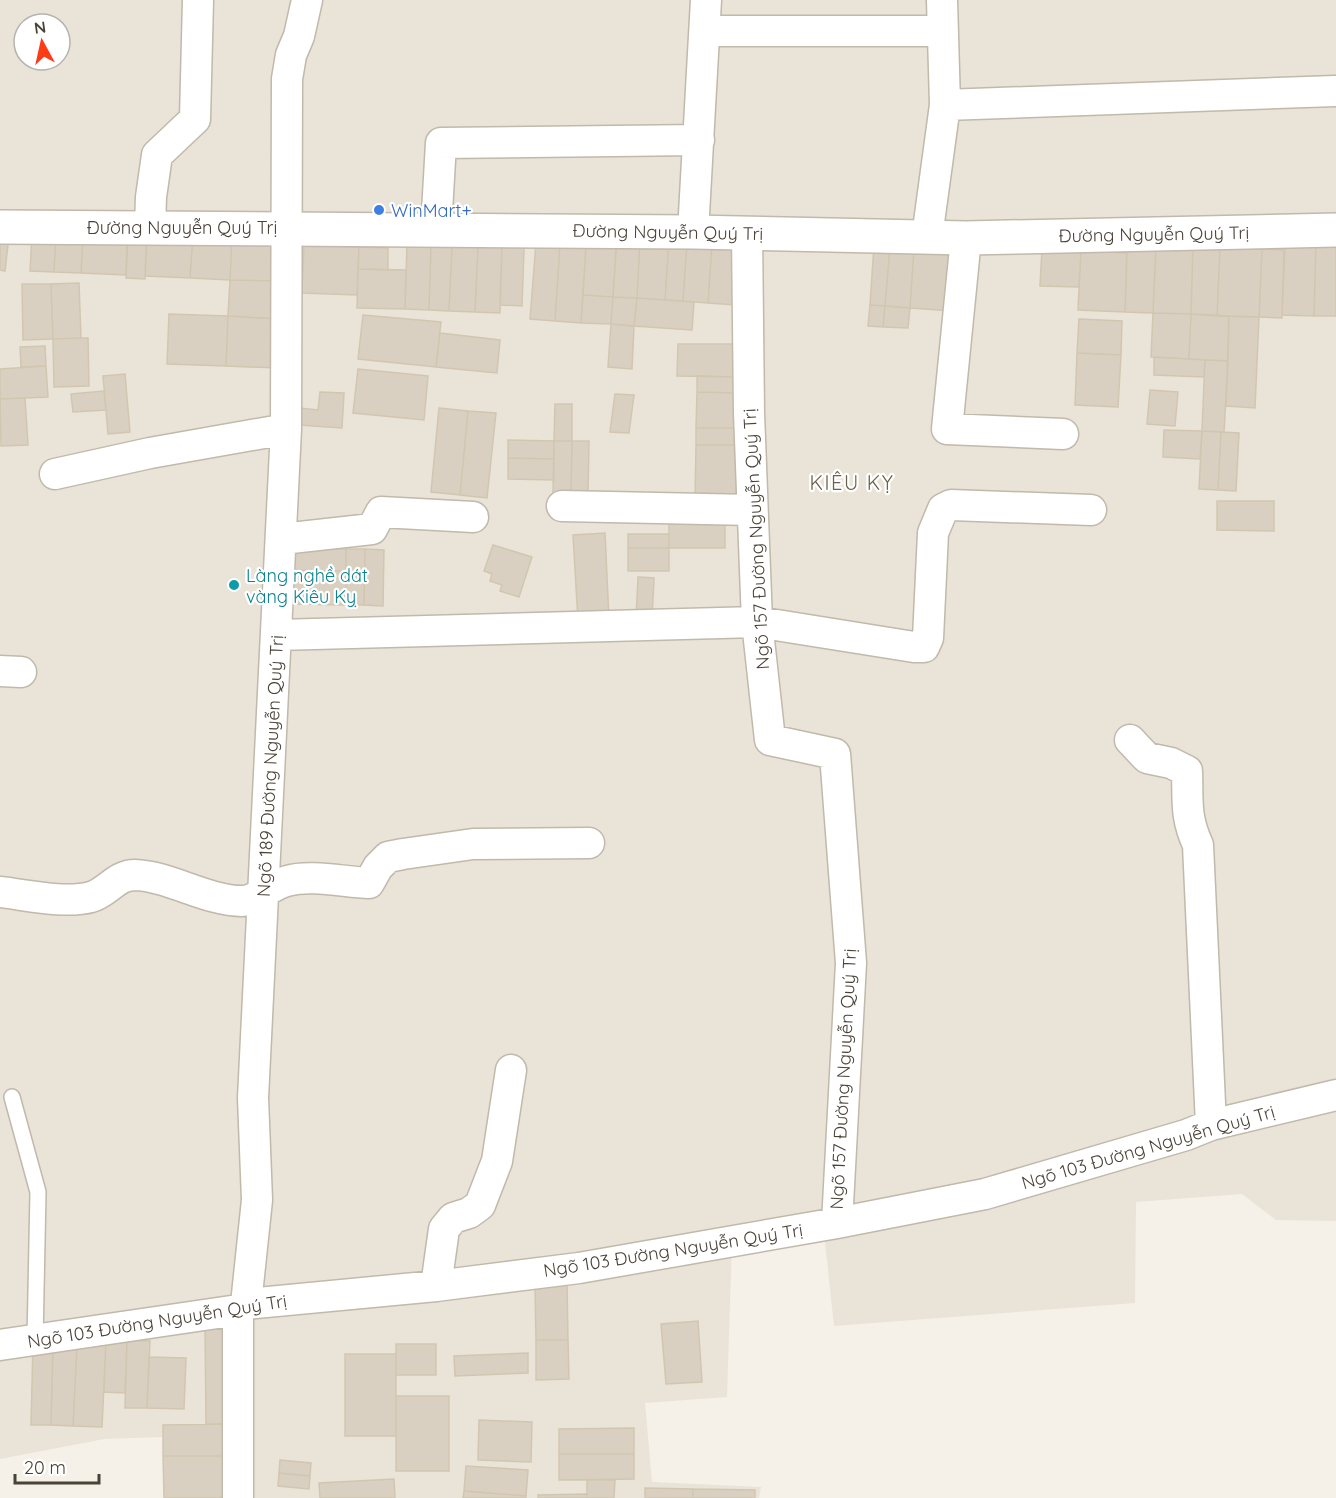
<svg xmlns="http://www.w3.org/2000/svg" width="1336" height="1498" viewBox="0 0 1336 1498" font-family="Quicksand,sans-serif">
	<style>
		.residential { fill: #e9e4d7; fill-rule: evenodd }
		.building { fill: #dad0c1; stroke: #d2c6b0; stroke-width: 1.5 }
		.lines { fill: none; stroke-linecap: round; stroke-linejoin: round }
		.service-casing { stroke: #c1b9ab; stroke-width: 18 }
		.minor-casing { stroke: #c1b9ab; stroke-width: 33 }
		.tertiary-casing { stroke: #c1b9ab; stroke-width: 36 }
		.service { stroke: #fff; stroke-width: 15 }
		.minor { stroke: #fff; stroke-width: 30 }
		.tertiary { stroke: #fff; stroke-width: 33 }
		.shop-dot { fill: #3f7fe0; stroke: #fff; stroke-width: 2 }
		.culture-dot { fill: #0f9aa8; stroke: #fff; stroke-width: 2 }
		.labels { text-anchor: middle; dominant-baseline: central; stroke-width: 4.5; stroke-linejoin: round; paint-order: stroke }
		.shop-label { font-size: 18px; fill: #366cbe; stroke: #fff; text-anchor: start }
		.street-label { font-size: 18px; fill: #494237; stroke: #fff }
		.culture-label { font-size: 18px; fill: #0d838f; stroke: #fff; text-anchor: start }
		.neighbourhood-label { font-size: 20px; letter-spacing: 1.5px; fill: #6d604d; stroke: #fff }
	</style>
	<rect width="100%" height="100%" fill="#f5f1e9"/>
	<!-- residential -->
	<path class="residential" d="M0,0H1336V1221L1276,1220L1242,1194L1136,1202L1135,1303L834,1326L823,1224L732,1241L727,1397L645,1403L652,1482L761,1487L759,1498H167L164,1437L104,1439L0,1459ZM24,24H60V60H24Z"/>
	<!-- building -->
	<path class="building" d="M128,234H147L145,279L126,278Z
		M147,234L193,236L190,278L145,276Z
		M0,235L9,236L5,271L0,270Z
		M32,235L56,236L54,272L30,271Z
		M56,236L83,237L81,273L54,272Z
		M193,236L232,238L230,280L190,278Z
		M83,237L127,239L126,275L81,273Z
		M232,238L282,240L280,281L230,280Z
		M617,238L640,239L637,298L613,297Z
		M640,239L669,241L665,300L637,298Z
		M669,241L687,242L683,301L665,300Z
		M687,242L712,244L708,303L683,301Z
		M536,243L560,244L555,321L530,319Z
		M1285,243L1316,244L1314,316L1282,315Z
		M407,244L431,245L429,310L405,309Z
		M560,244L586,246L581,323L555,321Z
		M712,244L740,246L736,305L708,303Z
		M1316,244H1336V316H1314Z
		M304,245L359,247L357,295L302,293Z
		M431,245L452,246L449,311L429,310Z
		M874,245L890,246L885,306L870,305Z
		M1156,245L1193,246L1191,314L1153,313Z
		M452,246L478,247L475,312L449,311Z
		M586,246L616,248L613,297L583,295Z
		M890,246L914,248L910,308L885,306Z
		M1127,246L1156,248L1153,313L1125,312Z
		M1193,246L1220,248L1217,316L1191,314Z
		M359,247L388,248V270L358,269Z
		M478,247H502L500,313L475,312Z
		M502,247L524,248L522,306L500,305Z
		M914,248L957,251L953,311L910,308Z
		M1220,248L1262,249L1259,317L1217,316Z
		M1042,249L1081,251L1079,287L1040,286Z
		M1262,249L1284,250L1282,318L1259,317Z
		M1081,251L1127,253L1125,312L1078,310Z
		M358,269L406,270L405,309L357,308Z
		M230,280L280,281L278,319L228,316Z
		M79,283L81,338L53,339L51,284Z
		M22,284H51L53,339L23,340Z
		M583,295L613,297L611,324L581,323Z
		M613,297L637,298L634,326L611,324Z
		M637,298L694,302L692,330L634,326Z
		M870,305L885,306L883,327L868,326Z
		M885,306L910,308L908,328L883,327Z
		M1153,313L1191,314L1189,359L1151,357Z
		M169,314L228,316L226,366L167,364Z
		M1191,314L1229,316L1228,361L1189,359Z
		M363,315L441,322L436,367L358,359Z
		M228,316L278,319L276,368L226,366Z
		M1229,316L1259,317L1255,408L1226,406Z
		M1079,319L1122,321L1121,355L1077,353Z
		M611,324L634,326L632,369L608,367Z
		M440,333L500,340L497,373L436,367Z
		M81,338H88L89,386L54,387L53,339Z
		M678,344H738L737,377L677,376Z
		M45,346L46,366L21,367L20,347Z
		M1077,353L1121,355L1118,407L1075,405Z
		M1154,357L1205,360L1204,377L1154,375Z
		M1205,360L1228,361L1224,432L1202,431Z
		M46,366L48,397L0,399V369Z
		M358,369L428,376L424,420L353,413Z
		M125,374L130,432L108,434L103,376Z
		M697,376L737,377V393L697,392Z
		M1150,390L1178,392L1175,426L1147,424Z
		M104,391L106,410L73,412L71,394Z
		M320,392L344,393L342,428L299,425L300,408L318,410Z
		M697,392L737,393V428H696Z
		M615,394L634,395L629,433L610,432Z
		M25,398L28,445L1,446L0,399Z
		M555,404H572V441H554Z
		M439,408L468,411L460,495L431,492Z
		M468,411L496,413L487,498L460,495Z
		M696,428H737V445H696Z
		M1164,430L1202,431L1200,459L1163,457Z
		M1202,431L1221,432L1218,490L1199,489Z
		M1221,432L1239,433L1236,491L1218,490Z
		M508,440L554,441V459L508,458Z
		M554,441H572L571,493H553Z
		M572,441H589L588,493H571Z
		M696,445H737L736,500L695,499Z
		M508,458L554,459V480L508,479Z
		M1217,501H1274V531L1217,530Z
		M669,516H725V548H669Z
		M605,533L609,619L578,621L573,535Z
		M628,534H669V548H628Z
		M493,545L532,557L519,597L500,591L502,585L490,581L492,574L484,571Z
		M291,548L346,549V571L291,570Z
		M628,548H669V571H628Z
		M346,549H365L364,605H345Z
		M365,549L384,550L383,606L364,605Z
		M291,570L346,571L345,605L290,604Z
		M638,577L654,578L652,619L636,618Z
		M567,1283L568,1340H536L535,1284Z
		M698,1321L702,1382L666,1384L661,1324Z
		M205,1327H227L228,1424H206Z
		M106,1340L102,1427L73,1426L77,1346Z
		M106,1340H127L125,1393L104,1392Z
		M127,1340L150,1341L147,1408H125Z
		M536,1340H568L569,1379L536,1380Z
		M33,1344L53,1345L51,1425H31Z
		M396,1344H436V1375H396Z
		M53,1345L77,1346L73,1426L51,1425Z
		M528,1353V1373L455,1376L454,1356Z
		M345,1354H396V1436H345Z
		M149,1357L186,1358L184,1409L147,1408Z
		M396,1396H449V1471H396Z
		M479,1420L532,1422L531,1462L478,1460Z
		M228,1424V1456H163V1425Z
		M634,1428V1454H559V1429Z
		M559,1454H634V1479L559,1480Z
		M163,1456H228V1495L219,1498H164Z
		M280,1460L311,1463L310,1476L279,1473Z
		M466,1466L528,1470L526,1496L464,1491Z
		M279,1473L310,1476L309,1489L278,1486Z
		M394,1479L395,1498H320L319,1483Z
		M587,1480H615L614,1498H587Z
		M645,1488L693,1489V1498H645Z
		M693,1489L755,1490V1498H693Z
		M464,1491L526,1496V1498H463Z
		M587,1494V1498H538V1495Z"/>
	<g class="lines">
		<!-- service casing -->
		<g class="service-casing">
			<path id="service" d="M12,1097L38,1192L35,1341"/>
		</g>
		<!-- minor casing -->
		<g class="minor-casing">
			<path id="minor" d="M706,31H943
				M945,105L1335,91
				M150,227L151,197L157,155L195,119L198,0
				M436,229L441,143L699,140
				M693,232L706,0
				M747,233L749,413L757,622L770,740L835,754L851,963L837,1223
				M927,237L945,105L942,0
				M966,238L947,429L1063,434
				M55,474L150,453L286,429
				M562,506L752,510
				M282,539L372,529L381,512L473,517
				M277,635L757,622L914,647H924L928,638L933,533L943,509L951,505L1091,510
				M0,671L21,672
				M1130,740L1147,758L1171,763L1187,771C1188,801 1185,817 1198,845L1211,1125
				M0,892C27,895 65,904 91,897C108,892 116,875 135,875C169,876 207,901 242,901C257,901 270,885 287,881C310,874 344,882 369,883L378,867L388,857L403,854L473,844L589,843
				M436,1286L444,1229L453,1218L469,1213L480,1205L497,1161L511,1070
				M246,1304L257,1200L253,1098L286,429L287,79L291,55L299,36L307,0
				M238,1310V1498
				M0,1345L238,1310L246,1304L436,1286L579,1268L837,1223L985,1194L1186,1135L1211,1125L1336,1095"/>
		</g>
		<!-- tertiary casing -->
		<g class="tertiary-casing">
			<path id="tertiary" d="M0,227L693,232L966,238L1336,230"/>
		</g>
		<!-- service -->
		<use href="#service" class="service"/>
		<!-- minor -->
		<use href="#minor" class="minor"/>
		<!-- tertiary -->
		<use href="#tertiary" class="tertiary"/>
	</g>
	<!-- markers -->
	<circle class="shop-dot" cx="379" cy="210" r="6"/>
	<circle class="culture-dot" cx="234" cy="585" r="6"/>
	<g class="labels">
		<!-- shop labels -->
		<g class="shop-label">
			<text x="391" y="210">WinMart+</text>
		</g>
		<!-- street labels -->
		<g class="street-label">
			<text x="182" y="227">Đường Nguyễn Quý Trị</text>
			<text transform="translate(668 232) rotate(1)">Đường Nguyễn Quý Trị</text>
			<text transform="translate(1154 234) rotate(-1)">Đường Nguyễn Quý Trị</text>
			<text transform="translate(756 539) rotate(-93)">Ngõ 157 Đường Nguyễn Quý Trị</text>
			<text transform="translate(270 766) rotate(-87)">Ngõ 189 Đường Nguyễn Quý Trị</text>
			<text transform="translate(843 1079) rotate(-87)">Ngõ 157 Đường Nguyễn Quý Trị</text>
			<text transform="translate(1148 1147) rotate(-16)">Ngõ 103 Đường Nguyễn Quý Trị</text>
			<text transform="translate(673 1250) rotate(-9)">Ngõ 103 Đường Nguyễn Quý Trị</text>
			<text transform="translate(157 1321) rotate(-9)">Ngõ 103 Đường Nguyễn Quý Trị</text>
		</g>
		<!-- culture labels -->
		<g class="culture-label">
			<text x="246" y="575">Làng nghề dát<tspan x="246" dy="21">vàng Kiêu Kỵ</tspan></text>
		</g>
		<!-- neighbourhood labels -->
		<g class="neighbourhood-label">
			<text x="852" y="482">KIÊU KỴ</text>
		</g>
	</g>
	<!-- north arrow -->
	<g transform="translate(42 42) rotate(352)"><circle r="28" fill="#ffffff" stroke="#b6b3af" stroke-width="1.5"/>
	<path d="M0-4.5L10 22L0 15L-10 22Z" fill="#ff3b16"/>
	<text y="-9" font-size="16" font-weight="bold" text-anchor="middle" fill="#494237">N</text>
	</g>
	<!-- scale -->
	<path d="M15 1474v9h84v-9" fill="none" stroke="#494237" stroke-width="3"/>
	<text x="24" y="1474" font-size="18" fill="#494237" stroke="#ffffff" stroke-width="4.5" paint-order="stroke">20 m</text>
</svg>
